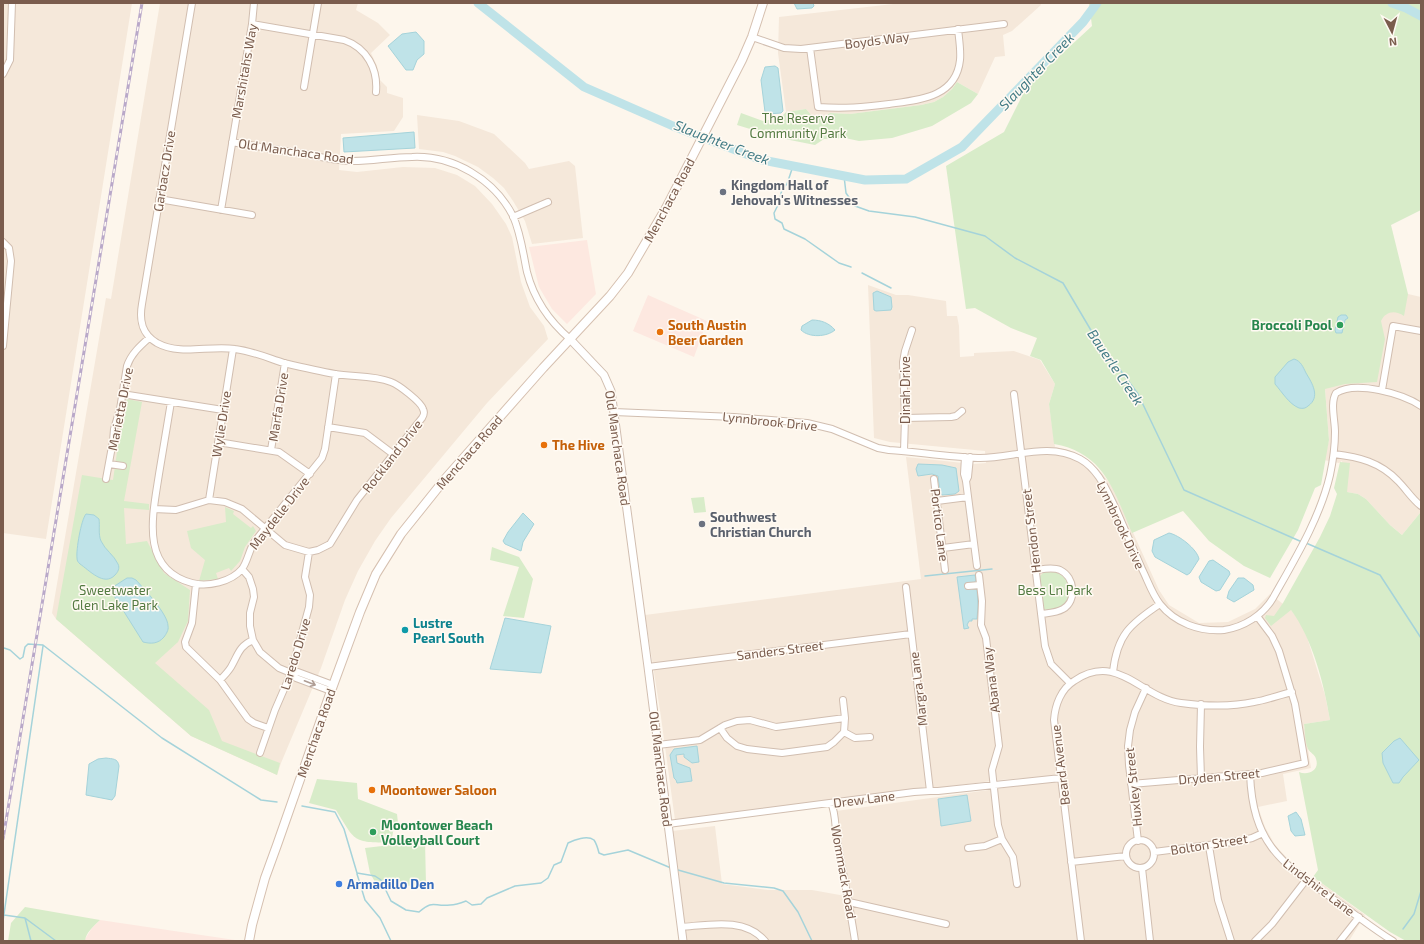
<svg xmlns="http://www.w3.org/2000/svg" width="1424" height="944" viewBox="0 0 1424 944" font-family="'Exo 2',sans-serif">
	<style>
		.residential { fill: #f5e8da }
		.commercial { fill: #fde8e0 }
		.green { fill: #d8ecc9 }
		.water { fill: #bfe3e8; stroke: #a5d3da }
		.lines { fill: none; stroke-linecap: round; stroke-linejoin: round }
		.stream { stroke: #a5d3da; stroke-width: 1.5 }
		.river { stroke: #bfe3e8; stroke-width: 9 }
		.minor-casing { stroke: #d1beb0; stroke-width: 8 }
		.tertiary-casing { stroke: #d1beb0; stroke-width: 9 }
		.secondary-casing { stroke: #d6c0b0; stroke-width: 10 }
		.minor { stroke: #fff; stroke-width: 6 }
		.tertiary { stroke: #fff; stroke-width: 7 }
		.secondary { stroke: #fff; stroke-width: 8 }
		.rail-casing { stroke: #b9a8c9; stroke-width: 3 }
		.rail { stroke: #fffaf3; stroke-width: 1.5; stroke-dasharray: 4.5; stroke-linecap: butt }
		.oneway { stroke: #af9d94 }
		.worship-dot { fill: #6b7280; stroke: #fffaf3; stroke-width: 1.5 }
		.leisure-dot { fill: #2e9e5b; stroke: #fffaf3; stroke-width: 1.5 }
		.food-dot { fill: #e8710a; stroke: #fffaf3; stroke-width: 1.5 }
		.culture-dot { fill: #0f9aa8; stroke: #fffaf3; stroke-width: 1.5 }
		.shop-dot { fill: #3f7fe0; stroke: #fffaf3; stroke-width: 1.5 }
		.labels { text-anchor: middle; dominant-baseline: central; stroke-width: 3; stroke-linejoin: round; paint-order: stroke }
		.street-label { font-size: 13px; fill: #7a5c4d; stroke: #fffaf3 }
		.park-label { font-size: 13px; fill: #537a41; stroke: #fffaf3 }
		.worship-label { font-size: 13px; font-weight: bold; fill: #5b616d; stroke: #fffaf3; text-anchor: start }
		.food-label { font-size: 13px; font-weight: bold; fill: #c56008; stroke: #fffaf3; text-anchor: start }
		.leisure-label { font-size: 13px; font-weight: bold; fill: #27864d; stroke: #fffaf3; text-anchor: end }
		.culture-label { font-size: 13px; font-weight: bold; fill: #0d838f; stroke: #fffaf3; text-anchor: start }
		.shop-label { font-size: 13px; font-weight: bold; fill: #366cbe; stroke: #fffaf3; text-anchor: start }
		.water-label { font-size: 14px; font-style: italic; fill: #437c86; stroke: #fffaf3 }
	</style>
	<rect width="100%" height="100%" fill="#fdf6ec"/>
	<!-- residential -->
	<path class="residential" d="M3,3H132L46,539L3,533Z
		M160,3H358L356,10L378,23L390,35L371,53L377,66L380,80L387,87V93L403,98V117L394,131L341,134L339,170L357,172L403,167L435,168L457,175L475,186L492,204L506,224L512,237L521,282L530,307L544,326L548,339L487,403L391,518L375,541L358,571L345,600L321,668L281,763L277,775L191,736L56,619L52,613L106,298L111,299Z
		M902,3H1040L1041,5L1012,31L1003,35L1005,56L995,57L978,94L957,82L952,89L943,97L934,102L921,105L850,114L830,113L822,118H819L812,116L806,109L786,112L778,53L779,17Z
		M417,115L459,121L494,134L525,163L529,169L569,161L575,166L583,238L532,244L525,221L513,201L504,188L493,178L478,167L455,156L443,152L419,149Z
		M868,285L896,295H908L946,301L947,316H957L959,326L960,357L974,356V353L1014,351L1040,360L1055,384L1049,404L1055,447L1069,450L1090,461L1101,472L1112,486L1159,590L1169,605L1199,623L1228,622L1255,609L1270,594L1291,610L1301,623L1307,637L1325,695L1330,720L1304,724L1311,768L1283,774L1287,801L1258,807L1265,827L1275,845L1295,867L1311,878L1313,877L1365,915L1349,941H687L672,831L715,826L722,884L768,890H812L851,897L836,811L1025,785L1024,778L1000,780L675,820L661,717L645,615L921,579L906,457L973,464L986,463L985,451L890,442L874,438Z
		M1408,294L1421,297V513H1420L1402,535L1390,525L1366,499L1358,494L1347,492L1342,461L1339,463L1324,460L1329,440L1325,389L1332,298Z"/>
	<!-- commercial -->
	<path class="commercial" d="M587,240L596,294L567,324L552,309L539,287L529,247Z
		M648,295L707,321L694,357L633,331Z
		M100,920L235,940L85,941V939L92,928Z"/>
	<!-- green -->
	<path class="green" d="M1089,3H1421V210L1391,225L1408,294L1404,316C1395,310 1386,311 1381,321L1385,339L1377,382L1345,384L1325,389L1329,440L1321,485L1315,488L1298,530L1270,578L1244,566L1209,541L1183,511L1132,533C1114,492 1105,453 1054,444L1049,404L1055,384L1041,360L1030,356L1037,338L1011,328L975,308L966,309L946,166L1004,132L1027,86L1092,26Z
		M957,82L978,94L971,103L932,126L892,138L859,141L845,138L824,139L815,145L780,138L737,125L741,113L763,121L780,118L786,112L806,109L812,116L819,118H822L830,113L850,114L921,105L934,102L943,97L952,89Z
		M127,399L142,402L124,501L149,504V510L124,508L126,544L147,541L164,573L190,590L188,621L178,642L155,663L209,710L222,741L280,763L277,775L191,736L56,619L82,475L113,480L120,431Z
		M1340,462L1350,463L1347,492L1358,494L1366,499L1390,525L1402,535L1420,513H1421V551L1420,553L1421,554V941H1406L1390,932L1313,877L1318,870L1299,772C1308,776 1320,770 1316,759C1315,754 1310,753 1308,749C1305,742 1305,732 1304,724L1330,720C1324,684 1313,640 1291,610L1271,626L1265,618L1266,615L1274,616L1283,603L1320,537L1330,516L1337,494L1334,488Z
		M704,497L706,512L694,513L691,498Z
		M225,507L234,511L233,514L251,528L253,526L256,531L245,547L240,561L231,571L229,568L216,573L218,579L199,581L205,560L191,548L187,531L226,522Z
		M492,547L519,557L533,579L524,618L503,616L519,567L490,560Z
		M1051,571C1084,578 1067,618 1044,609L1039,577L1044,572Z
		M317,779L357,783L358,799L397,814L398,823L394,827L391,843C352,842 356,842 336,810L309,803Z
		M425,841L426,884L379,889L370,873L365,848Z
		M25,907L100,920C94,926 86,932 85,941H8L11,923Z"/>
	<!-- water -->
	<path class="water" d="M794,3H813L814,6L812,8L797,9Z
		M416,32L424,41V54L417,60L413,70H406L388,46L402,34Z
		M775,66L778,68L783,111L781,113L768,114L767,112H765L761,80L765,67Z
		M414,132L415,148L344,152L343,138Z
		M877,291L891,297L892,307L891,310L876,311L874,310L873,293Z
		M1341,315H1346L1348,318L1345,320L1342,333H1336L1335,330L1338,317Z
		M812,320C821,320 829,323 835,330C827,337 809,338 801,330L802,326Z
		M1294,359C1301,361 1303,367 1306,373C1312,383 1321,397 1308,406C1306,408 1303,409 1299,408C1289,404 1282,392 1275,384V377L1288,362Z
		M918,464L942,465L956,468L959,491L955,494L942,495L940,492L938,476L932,474L918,476L916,469Z
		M523,513L534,524L523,542L521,551L505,544L503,541L508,532Z
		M86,514L94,515L99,519C100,526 98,534 101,541C105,550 114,555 118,564C120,568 118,572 115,575C104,587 89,570 80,564C78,562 77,561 77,558C76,550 81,520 86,514Z
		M1169,533C1179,535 1197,549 1199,559L1190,573L1187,575L1155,557L1152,551L1154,540Z
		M1213,560L1229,571L1230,574L1220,590L1216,591L1201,582L1199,577L1209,561Z
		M975,575L976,580L974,583V588L977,589L978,605L977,619H972V621H969L967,625L969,628L964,629L957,577Z
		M127,578H132L136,580C144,589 168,614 168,626C169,630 166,634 164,637C158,644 151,644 143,642L111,591L113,587Z
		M1238,578H1244L1253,585L1254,590L1234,602L1227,598L1229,591Z
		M505,618L551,626L541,673L490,669Z
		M1400,738L1419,760L1403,777L1399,783H1393L1383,763L1382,753L1394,741Z
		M697,746L699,762L692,763L684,757V754L676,755L677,763L690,768L692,781L677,783L676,780L674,778L670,755L674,749Z
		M106,758C112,759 118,758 119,766L115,796L112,800L86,795L89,764L98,759Z
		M967,795L971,821L941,826L938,799Z
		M1296,812L1301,819L1305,835L1295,836L1291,831L1288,816Z"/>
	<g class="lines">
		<!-- stream -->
		<path class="stream" d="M793,166L787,184L782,189L779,203L774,213L775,219L782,223L784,229L805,239L839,263L851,267
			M844,176L846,193L855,206L869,211L915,217L985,236L1015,258L1063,283L1092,332L1138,394L1184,490L1302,542
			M862,273L891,288
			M1306,543L1380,575L1421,638
			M925,576L992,569
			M3,649L4,648L10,650L20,659L23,657L25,647L28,644L43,645L162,738L261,800L277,802
			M302,806L335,812L344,829L357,873L375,876L381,880L391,901L406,910L419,912C434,899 433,907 450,905C455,905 461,903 466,901L472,905L481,904L487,898L515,886L541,883L548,878L554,865L561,862L568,843C574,840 587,835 594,840C596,843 598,849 599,853L604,855L628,850L671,868
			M678,870L724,883L774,888L783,891L798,912L812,941
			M357,874L365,900L380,918L391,941
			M4,915L25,918L56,941
			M25,918L31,941
			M3,921L43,646
			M1403,929L1414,914L1421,891"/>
		<!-- river -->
		<path class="river" d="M478,3L584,87L673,126L762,160L865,180L906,179L962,147L1083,22L1097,3
			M1392,3L1406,8L1421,16"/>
		<!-- minor casing -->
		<g class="minor-casing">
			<path id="minor" d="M252,24L344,40C367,48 378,69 376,92
				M752,37L784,48L801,49L1004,24
				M810,48L818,107C844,109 864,107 889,104C918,100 956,98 960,60C961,50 959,39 958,29
				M3,74L10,60L12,3
				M304,87L318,3
				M232,142C255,146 277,150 300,153C316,156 332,160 348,161C369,162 390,157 412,157C453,155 494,179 513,216C521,234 523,253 527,272C534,299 549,321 570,339
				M159,199L252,215
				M221,210L252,24L254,3
				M513,217L548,202
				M3,242L9,248L11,261L3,346
				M1382,390L1393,326L1421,331
				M122,394L223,410
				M1014,394L1045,646L1051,664L1070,683
				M171,402C167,426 163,450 159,474C153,514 139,569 192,583C208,587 231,582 242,569C248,561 249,549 255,541L322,458L325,449L336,374
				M614,412L734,417L807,423L832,429L878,448L889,450C918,452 948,457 978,458C1012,459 1047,441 1080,459C1098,469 1106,489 1115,507C1124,528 1133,548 1142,569C1148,581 1152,594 1160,604C1175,623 1200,632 1224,630C1244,627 1263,615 1273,598C1295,559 1320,518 1330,475C1333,461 1335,446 1335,432C1335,420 1330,403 1336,393C1356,380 1403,394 1421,406
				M905,418L951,417L956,416L962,411
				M328,427L365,433L393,454
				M218,442L279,452L310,474
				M271,450L285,363
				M904,451L905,418L903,362L905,351L912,330
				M1334,454C1359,457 1380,462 1398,481C1406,489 1412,499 1421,506
				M965,457L964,474L966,481L977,566
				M109,464L123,466
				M106,479L113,441L114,429L120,409L127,366C131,354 140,346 149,338
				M934,479L945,570
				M966,481L968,477L970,457
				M209,500L233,349
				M937,501L968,497
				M154,509L176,510L209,500L225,502L242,509L285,545L309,552L318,550L330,544L357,500L422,418C424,415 425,413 423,409C421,402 399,385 391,382C374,375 353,377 335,374C318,371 301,367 284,363C268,358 252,351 235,349C209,345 181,356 157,343C142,334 139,321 142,304L192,3
				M943,548L974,544
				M242,569L249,577L253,589L254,597L250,613V626L253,640L260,652L279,668L291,673L298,672L333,685
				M1035,570C1044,569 1053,567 1060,570C1075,577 1077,601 1063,609C1056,613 1048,613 1041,614
				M979,575L982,601L981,625L986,638L999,746L992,770L998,825L1002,839L1013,857L1017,884
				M196,584L192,623L185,642L186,647L220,680L248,719L254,723L268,728
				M968,586L980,585
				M906,587L930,791
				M648,667L911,634
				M1113,672C1117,635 1130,624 1160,604
				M291,673L296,678L331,691
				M220,680C224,676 228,672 231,667C238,655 239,646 253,640
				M720,728L727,738L737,746L747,749L782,753L827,747L834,742L844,732L845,718L843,700
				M844,732L855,738L870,737
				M658,745L700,740L725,725L737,721L750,720L776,727L845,718
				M260,753L275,710L291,673L309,607L310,595L305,577L309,552
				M1250,774C1253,846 1282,863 1336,901C1355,914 1373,929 1393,941
				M1201,778L1200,747L1201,704
				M1131,784L1262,773L1305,763L1295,704L1279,651L1272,636L1257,616
				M831,803C836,813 835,828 837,840C843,874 850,907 855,941
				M668,824L914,792L930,791H938L1061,778
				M1126 854a14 14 0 1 1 28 0a14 14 0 1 1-28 0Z
				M1138,841L1129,765L1128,746L1130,730L1135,712L1146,688
				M1209,846L1218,900L1231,941
				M968,848L985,846L1002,839
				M1154,852L1240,841L1252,838L1263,833
				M1071,862L1126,856
				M1142,868L1150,941
				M849,902L946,924
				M681,927C709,925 745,917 765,941
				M1081,941L1054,720C1055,705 1061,689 1074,681C1118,651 1141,698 1181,703C1204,706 1231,707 1254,702C1267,700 1279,695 1292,692
				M1255,941L1272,924L1306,880
				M1340,941L1359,917"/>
		</g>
		<!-- tertiary casing -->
		<g class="tertiary-casing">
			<path id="tertiary" d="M570,339L604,375L611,391L648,667L683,941"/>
		</g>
		<!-- secondary casing -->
		<g class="secondary-casing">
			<path id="secondary" d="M249,941L252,925L265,878L277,845L331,691L360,612L376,574L401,534L445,479L543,368L610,296L628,273L666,208L742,60L752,37L763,3"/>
		</g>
		<!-- minor -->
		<use href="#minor" class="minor"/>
		<!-- tertiary -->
		<use href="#tertiary" class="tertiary"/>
		<!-- secondary -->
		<use href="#secondary" class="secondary"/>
		<!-- rail casing -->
		<g class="rail-casing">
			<path id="rail" d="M3,839L142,3"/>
		</g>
		<!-- rail -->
		<use href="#rail" class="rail"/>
	</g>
	<!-- one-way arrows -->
	<defs><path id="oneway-shaft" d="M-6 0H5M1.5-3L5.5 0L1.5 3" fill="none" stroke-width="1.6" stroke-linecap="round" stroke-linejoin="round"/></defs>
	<use class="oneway" href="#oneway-shaft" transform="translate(310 683) rotate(21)"/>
	<!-- markers -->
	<g class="worship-dot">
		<circle cx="723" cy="192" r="4"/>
		<circle cx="702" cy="524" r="4"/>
	</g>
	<g class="leisure-dot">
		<circle cx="1340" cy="325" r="4"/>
		<circle cx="373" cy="832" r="4"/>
	</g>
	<g class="food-dot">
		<circle cx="660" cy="332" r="4"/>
		<circle cx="544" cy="445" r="4"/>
		<circle cx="372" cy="790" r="4"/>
	</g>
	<circle class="culture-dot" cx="405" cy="630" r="4"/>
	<circle class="shop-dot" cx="339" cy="884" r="4"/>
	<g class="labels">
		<!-- street labels -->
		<g class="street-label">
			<text transform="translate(877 40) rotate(-7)">Boyds Way</text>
			<text transform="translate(244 71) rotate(-80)">Marshitahs Way</text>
			<text transform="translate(296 151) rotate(8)">Old Manchaca Road</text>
			<text transform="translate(164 171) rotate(-81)">Garbacz Drive</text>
			<text transform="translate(669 200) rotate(-62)">Menchaca Road</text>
			<text transform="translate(905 390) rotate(-90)">Dinah Drive</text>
			<text transform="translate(278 407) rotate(-81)">Marfa Drive</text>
			<text transform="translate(120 409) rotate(-79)">Marietta Drive</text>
			<text transform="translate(770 421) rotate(6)">Lynnbrook Drive</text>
			<text transform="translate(221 424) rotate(-81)">Wylie Drive</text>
			<text transform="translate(618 448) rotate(82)">Old Manchaca Road</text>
			<text transform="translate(469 452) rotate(-49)">Menchaca Road</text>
			<text transform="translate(392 456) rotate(-52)">Rockland Drive</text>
			<text transform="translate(279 513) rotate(-52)">Maydelle Drive</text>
			<text transform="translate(940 525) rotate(83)">Portico Lane</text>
			<text transform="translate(1121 525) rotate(65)">Lynnbrook Drive</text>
			<text transform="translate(1031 531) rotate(-97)">Hendon Street</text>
			<text transform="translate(780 650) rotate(-7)">Sanders Street</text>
			<text transform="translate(295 654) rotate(-73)">Laredo Drive</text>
			<text transform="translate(991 680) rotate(-97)">Abana Way</text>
			<text transform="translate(918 689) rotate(-97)">Margra Lane</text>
			<text transform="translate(316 733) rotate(-71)">Menchaca Road</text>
			<text transform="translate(1060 765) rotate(-97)">Beard Avenue</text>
			<text transform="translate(661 769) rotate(83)">Old Manchaca Road</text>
			<text transform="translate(1219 776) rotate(-5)">Dryden Street</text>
			<text transform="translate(1133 787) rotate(-96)">Huxley Street</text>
			<text transform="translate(864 799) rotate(-7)">Drew Lane</text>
			<text transform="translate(1209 844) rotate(-9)">Bolton Street</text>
			<text transform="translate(844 872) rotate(80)">Wommack Road</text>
			<text transform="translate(1319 887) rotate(37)">Lindshire Lane</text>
		</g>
		<!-- park labels -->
		<g class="park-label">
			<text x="798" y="118">The Reserve<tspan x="798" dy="15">Community Park</tspan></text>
			<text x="115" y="590">Sweetwater<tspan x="115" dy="15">Glen Lake Park</tspan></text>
			<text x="1055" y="590">Bess Ln Park</text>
		</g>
		<!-- worship labels -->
		<g class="worship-label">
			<text x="731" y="185">Kingdom Hall of<tspan x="731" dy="15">Jehovah's Witnesses</tspan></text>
			<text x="710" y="517">Southwest<tspan x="710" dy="15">Christian Church</tspan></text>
		</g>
		<!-- food labels -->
		<g class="food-label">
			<text x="668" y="325">South Austin<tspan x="668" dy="15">Beer Garden</tspan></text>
			<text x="552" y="445">The Hive</text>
			<text x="380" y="790">Moontower Saloon</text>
		</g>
		<!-- leisure labels -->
		<g class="leisure-label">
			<text x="1332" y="325">Broccoli Pool</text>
			<text x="381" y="825" text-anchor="start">Moontower Beach<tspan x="381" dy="15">Volleyball Court</tspan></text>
		</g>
		<!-- culture labels -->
		<g class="culture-label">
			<text x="413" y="623">Lustre<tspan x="413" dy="15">Pearl South</tspan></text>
		</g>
		<!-- shop labels -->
		<g class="shop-label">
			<text x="347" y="884">Armadillo Den</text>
		</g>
		<!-- water labels -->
		<g class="water-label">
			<text transform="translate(1036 71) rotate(-46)">Slaughter Creek</text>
			<text transform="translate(722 142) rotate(21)">Slaughter Creek</text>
			<text transform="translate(1116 367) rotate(56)">Bauerle Creek</text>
		</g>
	</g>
	<!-- border -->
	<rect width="1424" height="944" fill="none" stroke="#7a5c4d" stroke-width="8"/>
	<!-- north arrow -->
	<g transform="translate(1392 32) rotate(174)" stroke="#fffaf3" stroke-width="3" paint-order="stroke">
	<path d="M0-3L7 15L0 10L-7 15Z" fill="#7a5c4d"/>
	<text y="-6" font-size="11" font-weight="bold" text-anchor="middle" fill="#7a5c4d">N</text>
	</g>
</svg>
